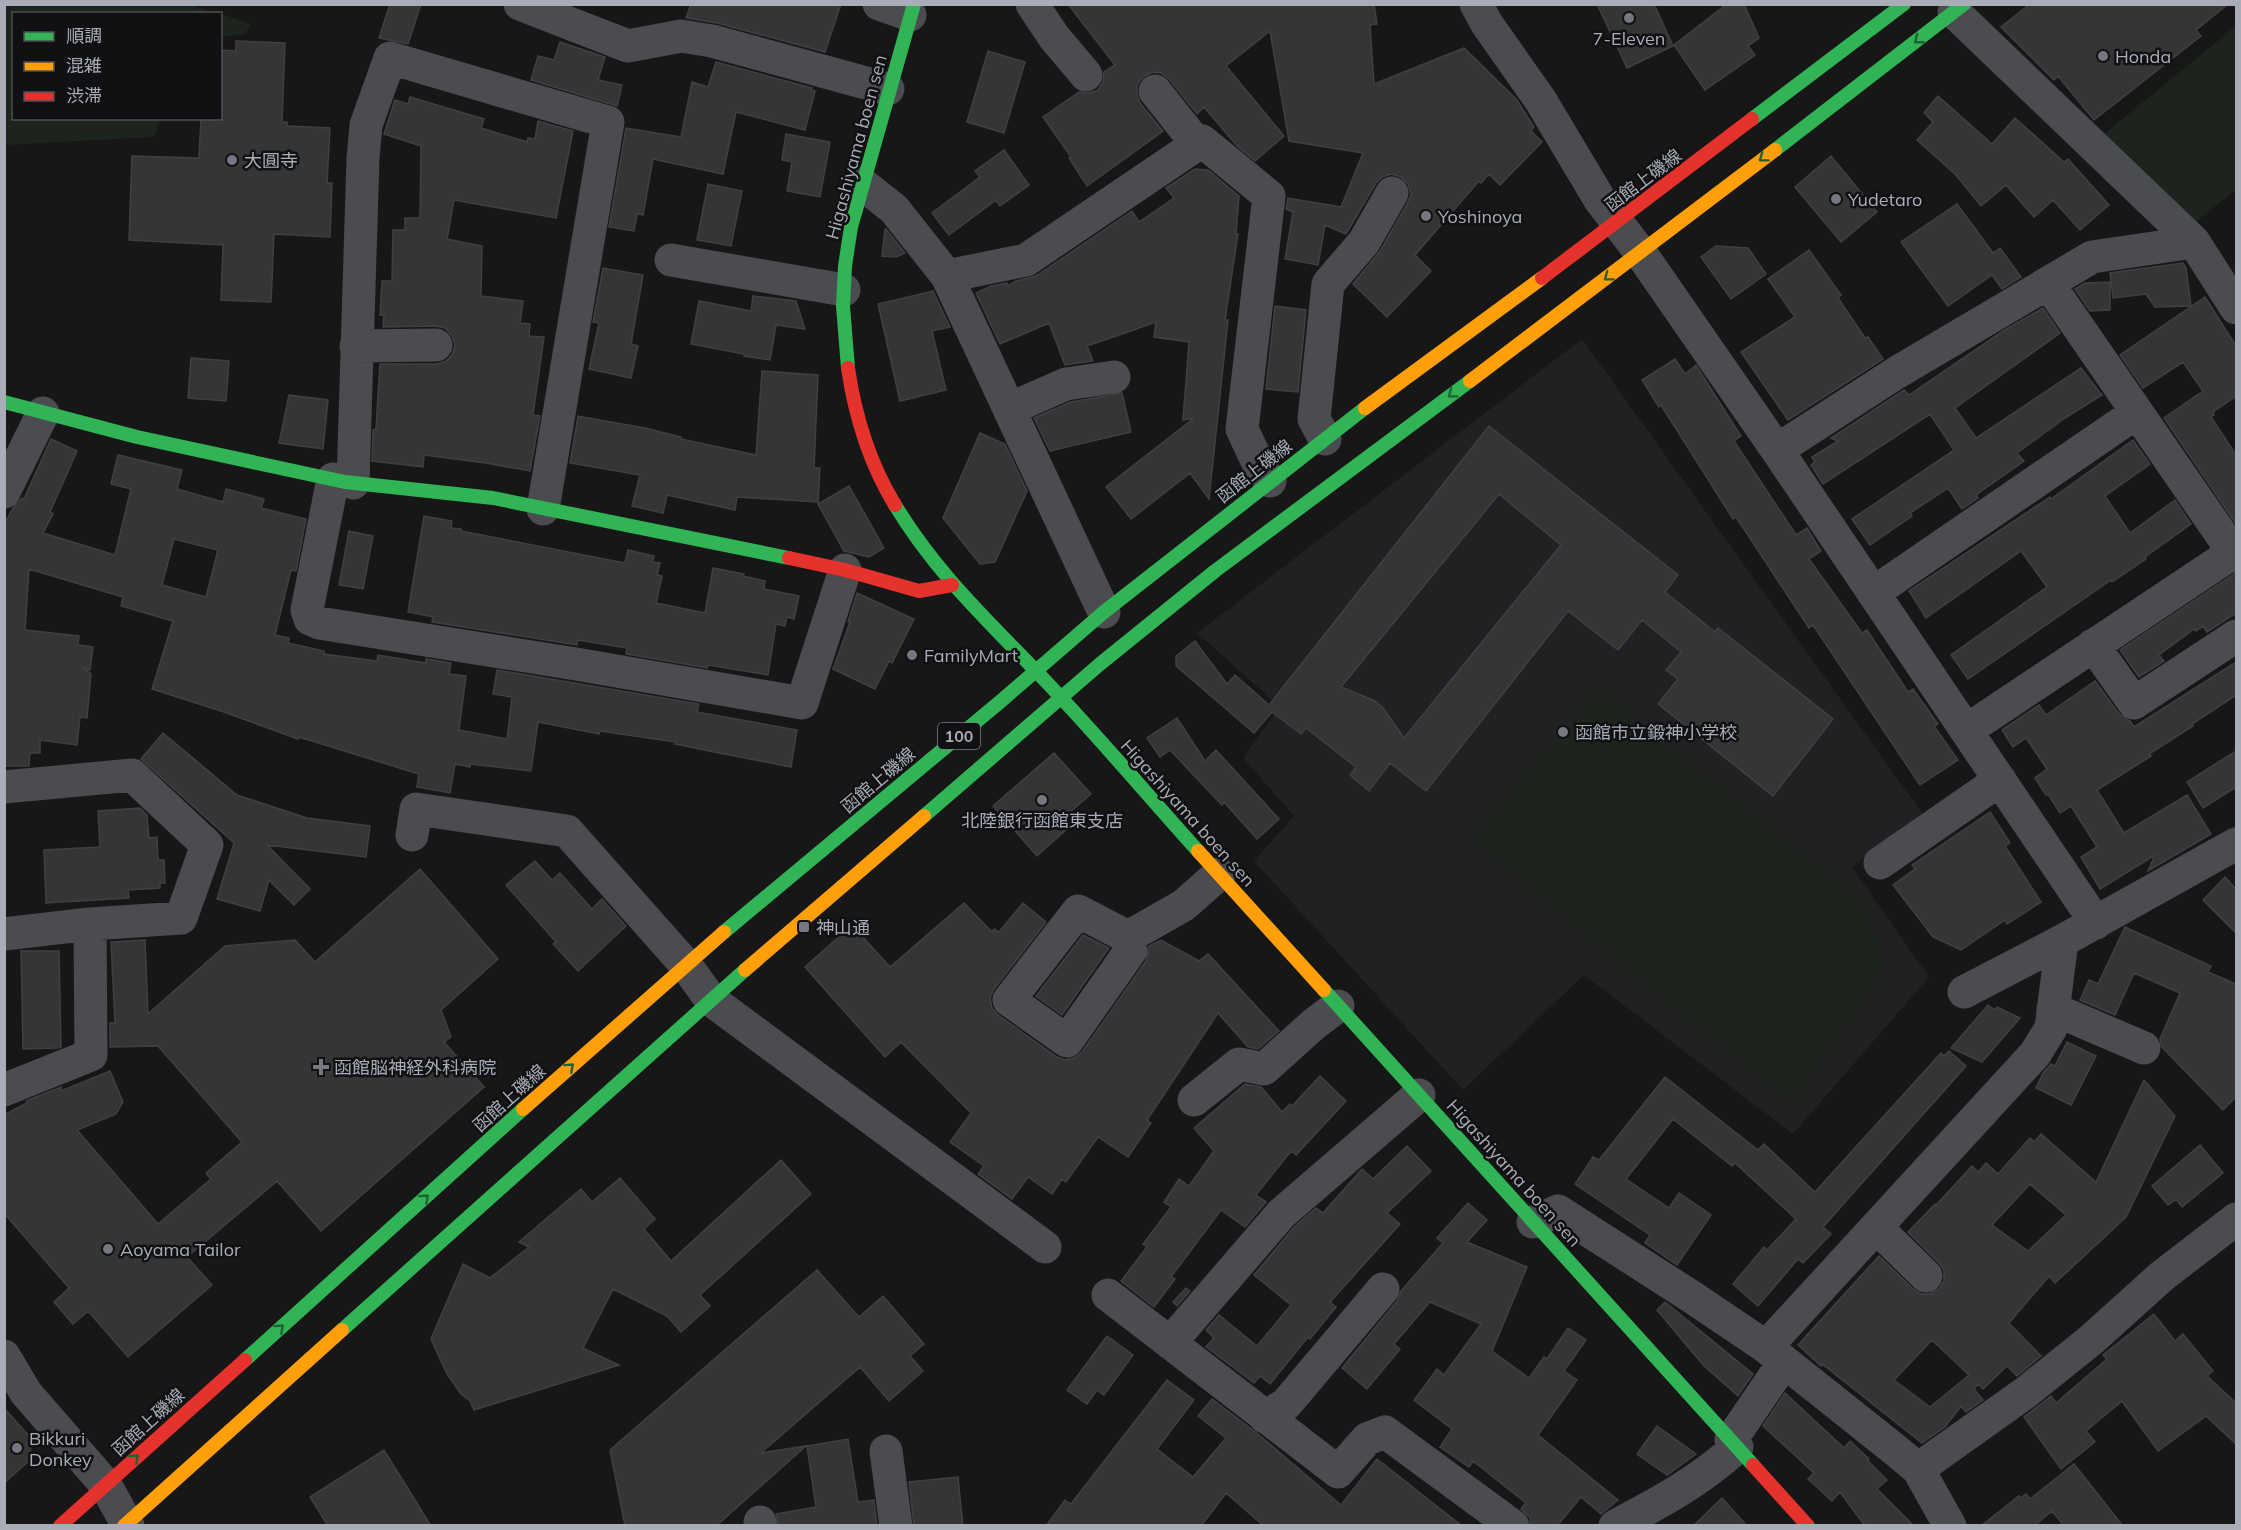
<svg xmlns="http://www.w3.org/2000/svg" width="2241" height="1530" viewBox="0 0 2241 1530" font-family="Mulish,'Noto Sans JP',sans-serif">
	<style>
		.built { fill: #212123 }
		.green { fill: #1d241e }
		.building { fill: #353536; stroke: #3f4043; stroke-width: 1.5; fill-rule: evenodd }
		.lines { fill: none; stroke-linecap: round; stroke-linejoin: round }
		.street { stroke: #4b4c50; stroke-width: 33 }
		.fast { stroke: #30b455; stroke-width: 14 }
		.slow { stroke: #ff9f0a; stroke-width: 14 }
		.jam { stroke: #e5322d; stroke-width: 14 }
		.oneway { stroke: #206234 }
		.poi-dot { fill: #757880; stroke: #111113; stroke-width: 2 }
		.labels { text-anchor: middle; dominant-baseline: central; stroke-width: 5; stroke-linejoin: round; paint-order: stroke }
		.shield { fill: #111113; stroke: #7b7e86; stroke-width: 1.5 }
		.shield-label { font-size: 16px; font-weight: bold; fill: #a8adb8 }
		.poi-label { font-size: 18px; fill: #a8adb8; stroke: #111113; text-anchor: start }
		.street-label { font-size: 18px; fill: #a8adb8; stroke: #111113 }
	</style>
	<rect width="100%" height="100%" fill="#171717"/>
	<!-- built -->
	<path class="built" d="M1582,339L1922,813L1852,867L1929,977L1793,1134L1584,975L1463,1090L1254,861L1294,816L1243,758L1280,707L1197,633Z"/>
	<!-- green -->
	<path class="green" d="M188,5L218,13L14,14V118L160,119L154,137L5,145V5Z
		M221,14L251,24L245,34L221,37Z
		M2236,26V189L2192,225L2104,134Z
		M1600,693L1866,907L1885,967L1792,1101L1473,839Z"/>
	<!-- building -->
	<path class="building" d="M390,4H421L408,44L379,38Z
		M691,4H841L825,52L717,23L686,18Z
		M1068,4H1374L1377,24L1370,25L1374,84L1464,48L1517,100L1534,127L1531,131L1542,142L1500,185L1489,174L1481,183L1479,181L1415,255L1431,271L1387,317L1353,284L1380,251L1408,202L1411,194L1408,184L1401,177L1391,174L1382,177L1376,183L1346,234L1325,225L1318,265L1285,259L1293,212L1286,209L1288,198L1341,207L1363,153L1289,141L1270,31L1226,66L1284,136L1255,161L1238,147L1204,107L1197,114L1169,79L1161,73L1153,72L1143,77L1137,85V94L1140,103L1163,131L1087,186L1069,158L1071,157L1043,117L1079,92L1089,93L1098,90L1103,82L1104,72L1115,65Z
		M1597,4H1654L1673,46L1627,68Z
		M1727,4H1744L1759,38L1748,46L1755,55L1705,90L1674,45Z
		M2030,4H2228L2196,30L2201,36L2094,120L2058,76L2054,80L2001,27Z
		M236,41L285,43L282,122H287V126L330,128L327,183H332L330,237L274,234L271,302L221,300L223,245L129,240L132,156L199,158L201,118H220V50L236,51Z
		M560,42L605,57L598,80L622,85L617,106L531,80L538,56L554,60Z
		M988,51L1025,62L1004,133L967,122Z
		M716,62L812,88L811,90L815,91L805,130L736,112L723,174L653,159L643,215L637,214L634,231L609,227L626,128L681,137L692,82L708,87Z
		M1938,96L1992,144L2015,118L2064,162L2068,159L2109,205L2080,230L2053,200L2034,217L2006,185L1981,206L1956,175L1917,140L1933,122L1924,113Z
		M410,97L484,119L481,128L527,142L528,138L535,139L538,121L573,131L556,218L454,200L447,239L482,246L481,296L523,301L520,323L530,324L529,336L544,337L533,415L540,416L530,471L486,463L424,455L423,467L372,461L373,430L376,429L380,364H437L446,361L452,355L455,345L452,336L445,328L436,326L383,327L384,315H380L382,281H392L393,230H405V218H420L421,146L384,134L395,100L408,104Z
		M786,134L830,142L820,197L787,191L792,162L782,160Z
		M1004,150L1029,185L1000,206L996,200L949,235L932,213L980,177L975,171Z
		M1831,156L1877,212L1841,242L1795,187Z
		M1195,169L1208,170L1239,196L1236,234H1238L1225,320H1228L1209,499L1190,473L1131,519L1106,487L1194,418L1183,420L1189,342L1154,337L1156,322L1087,346L1093,361L1065,365L1049,323L1000,344L976,293L991,286L1007,283L1008,286L1016,281L1036,276L1132,211L1139,222L1174,198L1166,188Z
		M708,184L742,191L731,246L697,240Z
		M1957,204L1993,253L2000,248L2021,277L2002,289L1992,275L1948,306L1901,242Z
		M885,229H886L905,253L896,257L882,256Z
		M1716,246L1748,248L1766,274L1731,299L1701,257Z
		M1809,250L1841,295L1838,298L1865,338L1868,337L1883,359L1788,420L1741,352L1795,317L1768,279Z
		M2183,263L2186,268L2191,306L2155,307L2146,294L2113,298L2110,273Z
		M603,268L643,275L631,344L638,346L631,378L589,369L599,323L593,322Z
		M2110,282V310L2090,311L2075,289L2085,283Z
		M933,291L950,327L932,331L946,390L900,401L878,304Z
		M753,296L796,301L805,329L776,325L770,360L744,356V354L691,344L699,301L751,311Z
		M2205,297L2236,346V396L2213,412L2214,415L2211,417L2236,455V524L2164,418L2203,391L2183,362L2143,388L2120,355Z
		M1275,306L1306,310L1298,392L1266,389Z
		M2043,308L2060,333L1955,408L1976,438L2081,368L2102,395L2065,418L2017,453L2024,461L1976,495L1978,498L1962,509L1948,488L1910,513L1912,516L1870,545L1852,519L1954,450L1930,414L1823,484L1811,465L1815,462L1812,457L1838,441L1831,438L1904,390L1909,395L2003,331Z
		M191,358L229,361L226,401L188,398Z
		M1675,359L1685,374L1696,365L1741,436L1734,441L1796,535L1807,528L1821,551L1809,559L1862,633L1867,630L1908,692L1913,689L1938,724L1934,726L1958,760L1920,785L1813,625L1809,628L1736,517L1733,519L1661,405L1659,407L1642,380Z
		M762,371L818,375L814,468H820L818,502L737,497L735,510L667,495L663,513L632,506L640,475L570,463L578,416L645,428L681,437V439L756,455Z
		M1122,393L1131,432L1050,451L1034,418L1071,402Z
		M289,395L328,400L323,449L279,443Z
		M1489,426L1678,575L1665,592L1715,632L1718,628L1833,719L1773,796L1658,704L1678,679L1666,670L1681,652L1642,620L1618,650L1568,611L1426,791L1390,763L1369,791L1350,775L1356,767L1306,728L1301,734L1272,712L1254,733L1176,666V656L1195,641L1227,684L1235,675L1269,705ZM1499,494L1561,545L1404,738L1383,708L1375,701L1341,687Z
		M980,433L1005,444L1027,491L995,562L980,564L943,518Z
		M51,439L77,451L50,512L53,514L43,533L115,555L131,489L111,484L118,455L182,470L177,489L223,502L226,489L264,499L261,508L306,519L296,571L291,570L275,635L289,638L288,643L324,651V654L377,661L378,655L426,663V659L451,663L449,674L466,676L459,730L507,739L512,697L493,694L497,670L699,704L697,712L797,730L791,767L709,751L675,744L676,742L600,731L599,734L538,722L531,771L470,764V767L455,764L450,793L417,787L419,774L299,737L298,739L224,712L152,689L173,621L121,606L123,597L29,569L25,630L79,636L78,645L93,647L90,670L83,667L91,674L87,718L80,717L77,745L40,740V753H30L29,766H4V525L13,508L22,498L24,499ZM174,539L218,550L206,597L162,585Z
		M2133,440L2150,464L2105,496L2130,533L2175,500L2191,524L2145,557L2146,559L2112,582L2111,580L1968,679L1951,655L2047,587L2021,551L1926,618L1909,591L2050,497L2051,499Z
		M849,486L884,548L869,557L844,551L818,504Z
		M424,516L452,521L451,528L461,529V531L625,563L628,550L654,556L652,562L660,563L657,575L662,576L656,603L705,613L713,568L744,574L743,576L765,581L764,589L799,596L794,619L787,617L785,626L776,624L768,675L708,665L707,668L626,654L627,648L578,640L577,645L432,622L433,617L408,612Z
		M349,531L373,536L363,589L339,585Z
		M2234,574L2236,575V613L2207,632L2203,626L2196,631L2194,629L2159,655L2164,661L2139,677L2120,650Z
		M857,593L914,619L892,663L889,661L875,689L833,669L850,622H848Z
		M2236,662V695L2192,724L2193,726L2149,754L2151,756L2097,790L2124,833L2187,795L2211,834L2148,871L2155,855L2100,889L2081,857L2097,847L2071,806L2060,813L2048,794L2046,795L2035,778L2047,769L2026,738L2013,747L2002,730L2039,705L2046,715L2095,681L2119,714L2130,721L2134,727Z
		M1177,718L1205,761L1216,750L1279,819L1257,839L1224,802L1222,805L1170,750L1160,757L1147,738Z
		M163,733L237,795L307,818L370,826L366,857L267,845L310,889L294,905L269,880L260,911L217,899L234,843L141,759Z
		M2236,751V787L2203,808L2187,782Z
		M1054,753L1091,794L1070,812L1077,820L1037,856L993,806Z
		M140,808L147,815L149,838L157,837L158,860H164L165,883H160V888L128,890L129,898L46,903L44,850L100,847L98,811Z
		M1990,812L2010,843L2005,846L2041,902L2007,924L2005,920L1961,950L1933,937L1893,885L1915,869L1912,865Z
		M535,861L552,880L560,873L592,909L602,899L626,926L578,971L553,944L556,942L506,885Z
		M420,869L498,959L441,1010L451,1037L444,1042L484,1087L321,1231L277,1181L187,1257L212,1285L128,1357L88,1311L73,1324L54,1302L69,1288L4,1213V1115L27,1103L26,1101L61,1087V1091L110,1071L123,1102L116,1114L77,1130L158,1224L211,1179L206,1173L242,1142L158,1046L110,1047V1023H115L111,942L145,940L148,1014L225,946L295,940L315,962Z
		M2225,877L2236,889V933L2203,900Z
		M964,903L992,932L994,929L999,932L1023,903L1046,922L994,989L990,998L992,1008L998,1015L1057,1057L1065,1060L1074,1058L1082,1052L1146,961L1149,946L1161,940L1199,961L1208,954L1279,1031L1258,1049L1248,1047L1218,1013L1147,1120L1151,1123L1128,1157L1098,1137L1066,1182L1062,1179L1052,1194L1028,1177L1012,1199L978,1174L984,1166L950,1142L971,1113L901,1042L885,1057L805,967L852,925L890,967Z
		M2125,927L2211,966L2208,972L2236,984V1097L2223,1110L2162,1047L2160,1039L2180,993L2134,973L2115,1015L2080,1000L2089,980L2098,984Z
		M1083,935L1109,948L1062,1015L1036,996Z
		M21,951H59L61,1047L58,1048L23,1049Z
		M1988,1005L1995,1010L1997,1007L2020,1018L1982,1062L1951,1048Z
		M2067,1042L2096,1056L2071,1105L2036,1088L2043,1073L2051,1064L2055,1066Z
		M1949,1051L1966,1066L1823,1227L1831,1234L1803,1263L1798,1259L1758,1306L1733,1284L1764,1247L1767,1250L1796,1219L1735,1163L1732,1166L1673,1119L1626,1179L1669,1208L1679,1193L1711,1215L1677,1265L1645,1243L1650,1235L1575,1184L1593,1157L1599,1160L1665,1077L1758,1150L1764,1144L1815,1192L1941,1053L1944,1056Z
		M1320,1076L1346,1101L1296,1155L1291,1151L1256,1195L1266,1202L1245,1227L1221,1210L1171,1277L1175,1279L1154,1307L1121,1281L1147,1247L1143,1244L1171,1207L1164,1202L1179,1179L1189,1186L1214,1151L1194,1128L1245,1084L1261,1087L1282,1112L1290,1104L1292,1106Z
		M2144,1080L2175,1116L2126,1217L2055,1283L2049,1276L2009,1323L2041,1356L2017,1376L2007,1366L1983,1389L1978,1384L1974,1389L1983,1400L1966,1412L1961,1406L1945,1427L1922,1443L1822,1364L1821,1366L1798,1345L1879,1256L1913,1289L1921,1294H1930L1939,1289L1944,1281V1270L1939,1263L1908,1232L1935,1204L1936,1205L1972,1166L1978,1172L1986,1163L1998,1174L2030,1138L2034,1142L2041,1134L2096,1182ZM2030,1184L2066,1215L2028,1251L1992,1225ZM1932,1340L1969,1375L1930,1407L1894,1380Z
		M2200,1145L2223,1173L2182,1207L2176,1199L2168,1205L2152,1186Z
		M1407,1146L1431,1171L1387,1213L1400,1224L1330,1302L1336,1307L1310,1339L1308,1337L1270,1384L1260,1376L1254,1383L1206,1347L1214,1338L1206,1330L1219,1315L1257,1346L1291,1305L1254,1275L1294,1227L1316,1208L1323,1213L1362,1169L1373,1179Z
		M781,1160L811,1194L700,1295L710,1306L681,1332L667,1316L613,1289L583,1348L619,1365L474,1410L470,1401L461,1394L447,1374L431,1339L463,1264L490,1278L529,1247L519,1242L581,1189L592,1202L620,1178L655,1219L644,1229L671,1261Z
		M1468,1203L1487,1220L1467,1242L1527,1267L1492,1351L1529,1378L1544,1357L1547,1359L1568,1328L1586,1340L1564,1371L1577,1380L1538,1435L1618,1500L1601,1514L1581,1497L1557,1526H1531L1530,1518L1521,1509L1526,1503L1473,1461L1469,1467L1440,1447L1452,1429L1414,1400L1437,1369L1444,1375L1481,1324L1430,1302L1394,1344L1400,1349L1367,1389L1342,1368L1397,1301L1401,1291L1443,1243L1437,1238Z
		M817,1270L859,1317L883,1296L924,1344L910,1356L923,1371L889,1401L860,1367L761,1453L806,1446L716,1526H625L610,1450Z
		M1186,1288L1190,1291L1177,1306L1173,1302Z
		M1665,1302L1753,1374L1738,1396L1704,1366L1657,1310Z
		M2154,1314L2175,1341L2183,1334L2213,1371L2207,1376L2236,1403V1444L2206,1416L2158,1451L2122,1401L2086,1431L2095,1442L2061,1469L2024,1417L2051,1396L2056,1403L2107,1359L2103,1355Z
		M1107,1336L1133,1355L1104,1395L1097,1390L1087,1404L1067,1390Z
		M1167,1380L1194,1400L1157,1449L1193,1477L1226,1438L1198,1416L1212,1399L1258,1434L1341,1505L1377,1459L1462,1526H1264L1226,1493L1201,1526H1046L1065,1500L1071,1504Z
		M1785,1393L1844,1448L1850,1441L1869,1459L1868,1461L1887,1480L1877,1489L1914,1526H1865L1840,1492L1832,1501L1808,1479L1814,1473L1763,1426Z
		M4,1408L30,1437L31,1459L4,1483Z
		M1657,1426L1696,1454L1667,1475L1637,1454Z
		M848,1439L858,1502L874,1500L877,1526H779L776,1514L816,1507L807,1446Z
		M384,1450L431,1526H328L310,1497Z
		M2074,1464L2123,1526H2064L2052,1511L2034,1526H1981L2019,1496L2020,1498L2026,1494L2030,1499Z
		M958,1477L963,1526H914L909,1482Z
		M1722,1498L1747,1526H1693Z"/>
	<g class="lines">
		<!-- street -->
		<path class="street" d="M520,4L628,46L681,36L712,41L888,89
			M879,4L910,15
			M1032,4L1054,37L1086,75
			M1476,4L1487,24L1541,101L1600,200L1640,252L1777,450L2096,923
			M1954,12L2194,242
			M1155,91L1197,144
			M861,183L894,209L947,276L1104,612
			M671,260L844,290
			M947,276L1026,260L1202,141L1269,196L1242,429L1258,463L1270,481
			M2048,283L2236,556
			M356,346L436,345
			M1009,409L1066,384L1114,377
			M1325,439L1314,419L1328,284L1364,242L1392,193
			M1777,450L1896,373L2092,257L2194,242L2236,308
			M333,479L307,610L310,619L319,623L576,664L802,703L845,570
			M353,483L363,158L366,125L390,58L608,122L543,509
			M4,492L43,413
			M1873,593L2136,413
			M2093,645L2134,703L2236,636
			M1967,730L2234,552
			M4,787L132,775L207,845L181,918L90,924L4,934
			M412,835L416,809L567,831L685,964L711,1000L1045,1247
			M1880,863L2000,780
			M1128,937L1078,911L1009,1000L1067,1041L1131,950L1128,937L1184,905L1219,874
			M1964,992L2062,941
			M2053,1009L2144,1048
			M4,1090L91,1055L90,924
			M1194,1100L1239,1064L1264,1069L1314,1024L1338,1006
			M1533,1222L1558,1211L1692,1297L1766,1347L1894,1449L1918,1469L1950,1526
			M1876,1227L1926,1276
			M1108,1295L1338,1472L1367,1439L1385,1432L1513,1526
			M1170,1343L1281,1214L1419,1095
			M1766,1347L2035,1054L2051,1028L2062,941L2236,844
			M4,1356L26,1393L105,1484L128,1526
			M1265,1417L1286,1404L1383,1289
			M1731,1440L1784,1362
			M886,1451L896,1526
			M1918,1469L2025,1393L2091,1340L2162,1276L2236,1219
			M760,1522L761,1526
			M1615,1526C1659,1503 1700,1481 1737,1447"/>
		<!-- fast -->
		<path class="fast" d="M1752,119L1904,4
			M1775,150L1964,4
			M848,368L843,306L845,266L851,227L914,4
			M4,402L137,437L345,482L493,498L789,558
			M895,505C934,570 984,617 1036,671C1092,729 1144,791 1198,851
			M924,816L1100,664L1215,571L1470,381
			M724,932L1001,701L1104,612L1365,408
			M1324,990L1753,1465
			M342,1330L745,970
			M245,1360L523,1109"/>
		<!-- slow -->
		<path class="slow" d="M1470,381L1775,150
			M1365,408L1542,278
			M1198,851L1324,990
			M745,970L924,816
			M523,1109L724,932
			M124,1526L342,1330"/>
		<!-- jam -->
		<path class="jam" d="M1542,278L1752,119
			M848,368C855,416 870,464 895,505
			M789,558L845,570L919,591L952,585
			M1753,1465L1808,1526
			M60,1526L245,1360"/>
	</g>
	<!-- one-way arrows -->
	<defs><path id="oneway-chevron" d="M-2-3.5L2.5 0L-2 3.5" fill="none" stroke-width="1.6" stroke-linecap="round" stroke-linejoin="round" transform="scale(1.5)"/></defs>
	<g class="oneway">
		<use href="#oneway-chevron" transform="translate(1918 40) rotate(142)"/>
		<use href="#oneway-chevron" transform="translate(1763 158) rotate(143)"/>
		<use href="#oneway-chevron" transform="translate(1608 277) rotate(143)"/>
		<use href="#oneway-chevron" transform="translate(1452 394) rotate(143)"/>
		<use href="#oneway-chevron" transform="translate(570 1067) rotate(-42)"/>
		<use href="#oneway-chevron" transform="translate(425 1198) rotate(-42)"/>
		<use href="#oneway-chevron" transform="translate(280 1328) rotate(-42)"/>
		<use href="#oneway-chevron" transform="translate(135 1458) rotate(-42)"/>
	</g>
	<!-- markers -->
	<g class="poi-dot">
		<circle cx="1629" cy="18" r="6"/>
		<circle cx="2103" cy="56" r="6"/>
		<circle cx="232" cy="160" r="6"/>
		<circle cx="1836" cy="199" r="6"/>
		<circle cx="1426" cy="216" r="6"/>
		<circle cx="912" cy="655" r="6"/>
		<circle cx="1563" cy="732" r="6"/>
		<circle cx="1042" cy="800" r="6"/>
		<rect x="798" y="921" width="12" height="12" rx="3"/>
		<path d="M318 1058h6v6h6v6h-6v6h-6v-6h-6v-6h6z"/>
		<circle cx="108" cy="1249" r="6"/>
		<circle cx="17" cy="1448" r="6"/>
	</g>
	<g class="labels">
		<!-- shield labels -->
		<rect class="shield" x="938" y="723" width="42" height="26" rx="4.5"/>
		<g class="shield-label">
			<text x="959" y="736">100</text>
		</g>
		<!-- poi labels -->
		<g class="poi-label">
			<text x="1629" y="38" text-anchor="middle">7-Eleven</text>
			<text x="2115" y="56">Honda</text>
			<text x="244" y="160">大圓寺</text>
			<text x="1848" y="199">Yudetaro</text>
			<text x="1438" y="216">Yoshinoya</text>
			<text x="924" y="655">FamilyMart</text>
			<text x="1575" y="732">函館市立鍛神小学校</text>
			<text x="1042" y="820" text-anchor="middle">北陸銀行函館東支店</text>
			<text x="816" y="927">神山通</text>
			<text x="334" y="1067">函館脳神経外科病院</text>
			<text x="120" y="1249">Aoyama Tailor</text>
			<text x="29" y="1438">Bikkuri<tspan x="29" dy="21">Donkey</tspan></text>
		</g>
		<!-- street labels -->
		<g class="street-label">
			<text transform="translate(856 147) rotate(-75)">Higashiyama boen sen</text>
			<text transform="translate(1643 180) rotate(-37)">函館上磯線</text>
			<text transform="translate(1254 471) rotate(-38)">函館上磯線</text>
			<text transform="translate(878 780) rotate(-40)">函館上磯線</text>
			<text transform="translate(1188 813) rotate(48)">Higashiyama boen sen</text>
			<text transform="translate(509 1098) rotate(-42)">函館上磯線</text>
			<text transform="translate(1514 1173) rotate(48)">Higashiyama boen sen</text>
			<text transform="translate(148 1422) rotate(-42)">函館上磯線</text>
		</g>
	</g>
	<!-- border -->
	<rect width="2241" height="1530" fill="none" stroke="#a8adb8" stroke-width="12"/>
	<!-- legend -->
	<rect x="12" y="12" width="210" height="108" fill="#111113" stroke="#4d4f55" stroke-width="1.5"/>
	<rect x="24" y="32" width="30" height="9" fill="#30b455" stroke="#4d4f55" stroke-width="1.5"/>
	<text x="66" y="42" font-size="18" fill="#a8adb8">順調</text>
	<rect x="24" y="62" width="30" height="9" fill="#ff9f0a" stroke="#4d4f55" stroke-width="1.5"/>
	<text x="66" y="72" font-size="18" fill="#a8adb8">混雑</text>
	<rect x="24" y="92" width="30" height="9" fill="#e5322d" stroke="#4d4f55" stroke-width="1.5"/>
	<text x="66" y="102" font-size="18" fill="#a8adb8">渋滞</text>
</svg>
